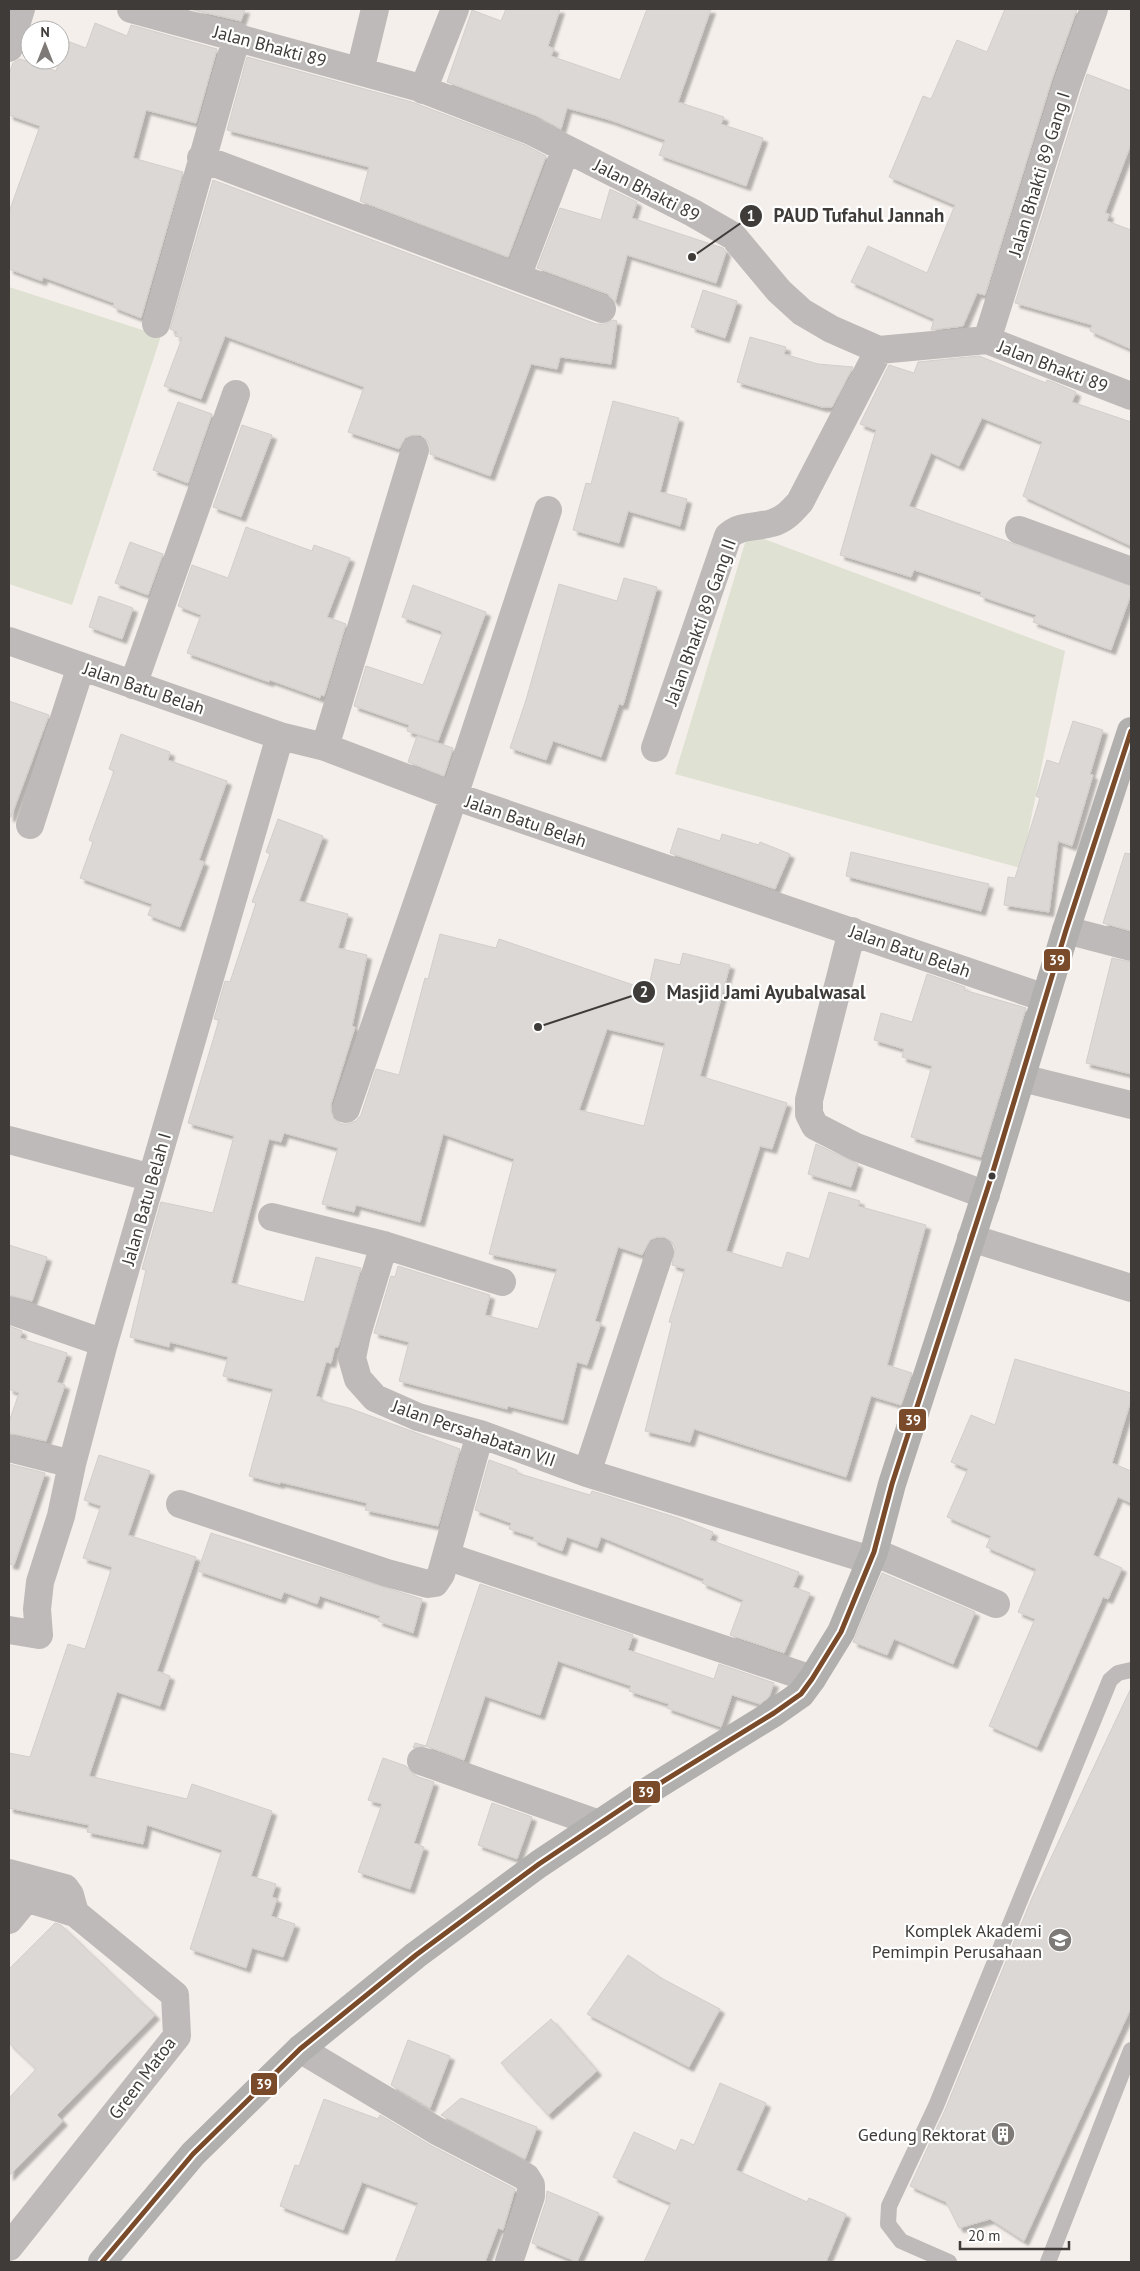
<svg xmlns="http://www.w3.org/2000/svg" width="1140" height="2271" viewBox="0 0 1140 2271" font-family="'PT Sans',sans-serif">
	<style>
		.green { fill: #dfe1d2 }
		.building { fill: #dcd8d5; stroke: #d2cecb; fill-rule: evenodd; filter: url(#shadow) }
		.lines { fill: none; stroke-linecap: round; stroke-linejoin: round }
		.lane { stroke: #bdbab9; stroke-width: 16 }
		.street { stroke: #bdbab9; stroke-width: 28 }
		.secondary { stroke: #b2b0ae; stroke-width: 28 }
		.bus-1-casing { stroke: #fff; stroke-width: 9 }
		.bus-1 { stroke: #7a4b2a; stroke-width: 5 }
		.bus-dot { fill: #3f3b39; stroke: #fff; stroke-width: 2 }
		.labels { text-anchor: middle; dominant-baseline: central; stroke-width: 4.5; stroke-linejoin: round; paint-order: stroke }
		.street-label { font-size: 18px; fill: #3f3b39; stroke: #fff }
		.poi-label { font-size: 18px; fill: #3f3b39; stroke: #fff; text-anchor: end }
		.leader { fill: none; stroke: #3f3b39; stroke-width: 2 }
		.callout-dot { fill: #3f3b39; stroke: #fff; stroke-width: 2 }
		.mark-label { font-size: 15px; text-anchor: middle; font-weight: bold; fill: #fff }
		.callout-label { font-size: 19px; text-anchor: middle; font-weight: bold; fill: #3f3b39; stroke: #fff; stroke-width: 4.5; stroke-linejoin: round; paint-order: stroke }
		.line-badge { stroke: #fff; stroke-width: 2 }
		.badge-label { font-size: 14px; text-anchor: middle; font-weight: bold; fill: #fff }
	</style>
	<defs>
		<filter id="shadow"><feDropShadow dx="4.5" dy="4.5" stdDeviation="1" flood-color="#0004"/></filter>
	</defs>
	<rect width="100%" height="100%" fill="#f4efea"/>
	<!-- green -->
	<path class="green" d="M9,287L161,336L72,605L9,584Z
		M748,533L1065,651L1021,868L675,774Z"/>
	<!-- building -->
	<path class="building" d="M189,9H245L241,21Z
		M506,9H560L548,46L554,49L551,56L620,80L647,9H711L678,102L724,117L721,124L763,138L746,186L659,155L665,140L610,120L567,108L561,129L537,116L447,82L472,10L501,21Z
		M1005,9H1077L1052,79L985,295L977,293L963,326L931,330L934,319L851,282L868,246L927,273L955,205L889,177L923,96L931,99L957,40L987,52Z
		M95,23L127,36L131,25L217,49L196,123L146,110L133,158L183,172L141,318L113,307L114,303L43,277L42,281L9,269V212L40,126L9,115V74L13,63L20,59L56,71L67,41L86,48Z
		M247,57L412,102L525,145L546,156L508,257L360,201L369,167L227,130Z
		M1087,74L1131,91V144L1105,213L1109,214L1107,221L1131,230V349L1090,331L1092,325L1015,303Z
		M213,180L596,324H604L613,320L617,321L611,364L560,357L557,369L531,364L490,476L430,454V447L427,440L420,435H412L405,438L399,449L348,432L364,387L225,336L201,399L164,386L182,338L175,336L177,332L170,329Z
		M610,189L637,202L632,218L723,248L726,252L716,283L627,255L615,302L608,294L537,268L560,208L601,220Z
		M703,290L737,301L725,338L691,327Z
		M750,337L786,347L784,354L818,364L853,367L832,407H822L737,382Z
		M979,356L1046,383L1047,380L1053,382L1076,392L1072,402L1131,422V546L1023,496L1042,442L982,418L959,466L931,453L909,506L1131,586V594L1111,650L1033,622L1036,615L980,596L981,592L914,570L911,577L840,555L876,430L860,424L889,365L914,373L918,362Z
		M613,401L679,418L660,492L687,499L680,526L628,511L619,543L573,530L586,483L591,484Z
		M178,402L212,414L188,483L153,470Z
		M242,425L272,435L241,517L213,507Z
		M246,527L312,551L314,545L350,558L327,617L346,624L324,696L321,695L320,698L270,680L269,682L187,653L201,615L178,606L192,565L228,578Z
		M130,542L163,554L148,595L115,583Z
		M624,578L657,587L623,705L619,704L601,757L553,741L546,760L510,748L526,700L559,584L617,601Z
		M413,585L486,612L438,741L407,731L409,725L354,706L366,666L423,685L442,634L441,631L402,617Z
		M99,596L133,608L122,639L89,627Z
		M9,701L49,715L11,817H9Z
		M1073,721L1103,730L1090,774L1093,775L1072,846L1058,841L1049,912L1004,905L1008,877L1015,878L1040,798L1036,796L1047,760L1059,764Z
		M121,734L170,752L168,760L227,781L199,860L204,862L180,927L148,915L152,904L80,878L93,842L89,840L114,771L109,769Z
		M417,736L453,748L444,776L408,762Z
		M278,819L323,836L299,901L348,914L338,948L367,955L352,1026L355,1027L331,1104V1111L334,1119L341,1124H348L356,1121L361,1115L376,1069L399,1075L425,978L428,979L440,934L496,948L499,939L648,990L655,959L680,965L683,953L730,965L700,1076L787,1103L772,1149L760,1146L726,1251L782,1268L787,1252L809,1259L829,1192L860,1201L858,1206L926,1225L887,1365L912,1373L901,1405L871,1396L846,1477L694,1429L690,1442L645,1431L672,1323L669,1322L685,1269L672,1265L675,1248L671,1241L664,1237H657L650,1240L642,1255L618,1247L595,1321L601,1323L587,1365L577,1362L563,1420L508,1406L507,1409L399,1381L409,1342L374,1333L391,1276L395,1277L398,1266L490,1295L485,1315L538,1329L557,1269L489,1254L514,1159L443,1134L420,1222L356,1205L354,1212L322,1204L338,1148L284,1133L281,1142L269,1139L231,1283L304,1302L316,1257L361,1268L338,1347H335L331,1363L326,1362L316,1396L322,1398L321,1401L349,1408L460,1449L438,1526L365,1510L367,1503L280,1482V1484L249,1476L273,1389L223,1376L228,1357L170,1342L169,1347L130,1337L146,1270L142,1269L161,1202L213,1213L234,1136L188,1123L219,1020L214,1019L225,981L230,982L256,903L252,902L270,854L266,852ZM607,1029L665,1043L644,1126L579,1110Z
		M678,828L720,841L722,834L759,845L760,842L790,854L775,889L670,853Z
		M851,852L989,884L981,911L846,876Z
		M1125,853L1131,854V931L1103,923Z
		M1112,958L1131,962V1074L1086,1063Z
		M927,974L965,987L964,990L1026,1008L981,1157L911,1137L932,1066L902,1057L904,1049L874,1040L881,1013L912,1022Z
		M816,1144L858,1164L851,1187L808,1174Z
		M9,1245L47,1257L32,1301L9,1295Z
		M9,1326L22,1331L20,1338L67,1353L57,1382L65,1385L46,1441L9,1433V1422L19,1393L9,1389Z
		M1015,1359L1131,1393V1400L1112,1463L1131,1471V1503L1118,1497L1093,1555L1122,1568L1108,1599L1103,1597L1037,1747L989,1726L1035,1619L1018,1612L1036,1569L986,1547L991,1536L947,1517L968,1469L951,1462L971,1415L995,1425Z
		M99,1455L150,1471L128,1535L196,1557L157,1671L170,1676L160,1706L117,1692L89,1776L187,1799L192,1784L272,1811L251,1876L276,1884L272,1897L277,1899L271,1916L295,1924L283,1957L252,1948L246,1968L190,1949L222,1850L147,1825L143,1844L87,1832L89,1825L9,1808V1753L30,1757L68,1644L85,1649L112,1567L83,1558L101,1506L84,1500Z
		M489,1460L517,1470V1473L590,1495L592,1491L678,1518L713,1532L710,1540L799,1572L793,1587L810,1593L784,1653L730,1635L743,1600L702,1583L704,1579L601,1537L597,1548L567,1537L562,1551L533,1540L534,1537L509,1529L511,1523L475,1510Z
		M9,1464L45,1473L14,1565L9,1564Z
		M211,1533L422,1599L413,1633L378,1621L380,1616L320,1596L317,1604L284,1592L281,1599L198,1571Z
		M882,1573L975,1612L953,1664L894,1639L887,1655L853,1642Z
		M480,1584L633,1635L628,1650L714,1679L719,1664L774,1683L769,1697L760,1704L732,1695L721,1727L667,1708L669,1704L629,1691L631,1686L558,1661L540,1715L485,1696L464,1760L426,1746L413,1748L415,1743L426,1746Z
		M1131,1688V2008L1024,2241L990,2219L959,2228L946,2202L910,2186L945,2110L1032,1898Z
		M383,1758L406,1766L415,1776L434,1782L414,1843L424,1847L410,1889L358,1872L382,1804L368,1800Z
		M492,1803L532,1817L517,1859L478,1845Z
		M55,1923L61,1925L155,2015L57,2115L63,2121L9,2176V2098L36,2069L9,2043V1969Z
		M628,1955L661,1978L720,2009L689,2067L587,2014Z
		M551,2019L597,2071L548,2115L501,2063Z
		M408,2040L450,2056L430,2108L391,2085Z
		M720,2083L766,2103L736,2170L807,2202L809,2198L846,2214L826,2262H644L671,2203L613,2177L634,2132L676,2151L681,2139L694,2145Z
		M461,2098L537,2127L525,2159L441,2115Z
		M324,2099L378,2119L380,2115L430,2145L515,2189L503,2230L498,2228L485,2262H395L418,2203L362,2182L343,2230L280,2206L295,2165L299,2166Z
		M547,2191L599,2213L577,2262L532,2243L546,2201Z"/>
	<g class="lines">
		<!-- lane -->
		<path class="lane" d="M949,2262L901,2241L888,2224L889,2206L936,2106L1110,1680L1118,1673L1131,1670
			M1048,2262L1131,2050"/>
		<!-- street -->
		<path class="street" d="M131,9L417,87L531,131L693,213L733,236L779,291L802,312L831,329L879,350L987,340L1131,396
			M9,48L21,9
			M360,71L375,9
			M423,90L455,9
			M201,158L602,309
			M517,277L566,149
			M156,324L237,36
			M987,340L1067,84L1094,9
			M1019,530L1131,571
			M9,641L280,736L325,747L454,796L1045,998
			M133,685L236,394
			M325,747L415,450
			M655,748L728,536C741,524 756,528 772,523C784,520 792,511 800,502L879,350
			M30,825L81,666
			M1066,930L1131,947
			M852,931L809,1100V1114L815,1126L856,1147L986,1195
			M1022,1078L1131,1105
			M346,1109L454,796L548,510
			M9,1140L152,1178
			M272,1217L384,1245L502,1282
			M971,1238L1131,1288
			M384,1245L357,1334L352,1358L358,1379L375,1398L418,1417L480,1434L587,1473
			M660,1252L587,1473L870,1560
			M9,1310L104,1343
			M9,1448L72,1464
			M180,1504L387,1573L428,1584L435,1583L441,1574L480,1434
			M874,1552L996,1604
			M446,1556L812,1679
			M9,1630L39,1635L37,1609L40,1582L61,1516L72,1464L104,1343L280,736
			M421,1761L599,1824
			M9,1873L65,1888L70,1895L75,1913
			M9,1893L75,1913L175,1995L177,2036L9,2247
			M9,1920L27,1898
			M300,2049L437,2131L526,2177L531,2185V2196L509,2262"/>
		<!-- secondary -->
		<path class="secondary" d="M102,2262L193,2154L300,2049L416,1955L539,1864L654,1787L774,1713L801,1694L812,1679L841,1632L874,1552L892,1484L990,1181L1066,930L1131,731"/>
		<!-- bus-1 casing -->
		<g class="bus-1-casing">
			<path id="bus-1" d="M102,2262L193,2154L300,2049L416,1955L539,1864L654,1787L774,1713L801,1694L812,1679L841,1632L874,1552L892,1484L990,1181L1066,930L1131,731"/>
		</g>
		<!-- bus-1 -->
		<use href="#bus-1" class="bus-1"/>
	</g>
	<!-- icons -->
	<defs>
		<g id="university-disc" transform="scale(1.25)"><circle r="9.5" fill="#7e7a77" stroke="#fff"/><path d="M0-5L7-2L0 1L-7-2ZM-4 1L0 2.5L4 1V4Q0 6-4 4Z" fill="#fff"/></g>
		<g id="building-disc" transform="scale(1.25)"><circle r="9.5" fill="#7e7a77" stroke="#fff"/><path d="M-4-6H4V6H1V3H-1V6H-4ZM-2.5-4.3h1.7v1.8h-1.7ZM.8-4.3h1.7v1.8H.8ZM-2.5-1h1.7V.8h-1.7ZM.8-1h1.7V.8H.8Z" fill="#fff"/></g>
	</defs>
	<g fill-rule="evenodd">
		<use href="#university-disc" x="1060" y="1940"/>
		<use href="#building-disc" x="1003" y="2134"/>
	</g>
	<!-- markers -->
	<circle class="bus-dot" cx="992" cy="1176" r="4.5"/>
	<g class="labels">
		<!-- street labels -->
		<g class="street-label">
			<text transform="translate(270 46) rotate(15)">Jalan Bhakti 89</text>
			<text transform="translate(1039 174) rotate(-73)">Jalan Bhakti 89 Gang I</text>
			<text transform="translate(647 190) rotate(27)">Jalan Bhakti 89</text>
			<text transform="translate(1053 366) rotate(21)">Jalan Bhakti 89</text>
			<text transform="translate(700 622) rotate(-70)">Jalan Bhakti 89 Gang II</text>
			<text transform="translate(144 688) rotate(19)">Jalan Batu Belah</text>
			<text transform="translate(526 821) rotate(19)">Jalan Batu Belah</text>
			<text transform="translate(910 951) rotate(19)">Jalan Batu Belah</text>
			<text transform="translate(146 1199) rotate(-74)">Jalan Batu Belah I</text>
			<text transform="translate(474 1433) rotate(19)">Jalan Persahabatan VII</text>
			<text transform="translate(142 2078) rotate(-53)">Green Matoa</text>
		</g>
		<!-- poi labels -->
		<g class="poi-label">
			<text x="1042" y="1930">Komplek Akademi<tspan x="1042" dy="21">Pemimpin Perusahaan</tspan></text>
			<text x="986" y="2134">Gedung Rektorat</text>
		</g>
	</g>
	<!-- callouts -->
	<path class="leader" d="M692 257L751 216M538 1027L644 992"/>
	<g class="callout-dot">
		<circle cx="692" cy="257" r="5"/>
		<circle cx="538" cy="1027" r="5"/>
		<circle cx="751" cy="216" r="12"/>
		<circle cx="644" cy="992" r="12"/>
	</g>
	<g class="mark-label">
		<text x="751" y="221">1</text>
		<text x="644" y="997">2</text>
	</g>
	<g class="callout-label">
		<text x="859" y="222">PAUD Tufahul Jannah</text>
		<text x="766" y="999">Masjid Jami Ayubalwasal</text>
	</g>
	<g class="line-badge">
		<rect x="1043" y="948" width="28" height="24" rx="5" fill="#7a4b2a"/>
		<rect x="898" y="1408" width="29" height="24" rx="5" fill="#7a4b2a"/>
		<rect x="632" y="1780" width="29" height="24" rx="5" fill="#7a4b2a"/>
		<rect x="250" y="2072" width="28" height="24" rx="5" fill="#7a4b2a"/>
	</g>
	<g class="badge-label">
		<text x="1057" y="965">39</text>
		<text x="913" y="1425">39</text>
		<text x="646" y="1797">39</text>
		<text x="264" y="2089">39</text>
	</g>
	<!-- border -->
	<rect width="1140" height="2271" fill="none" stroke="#3f3b39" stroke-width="20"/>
	<!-- north arrow -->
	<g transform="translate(45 45)"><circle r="24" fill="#ffffff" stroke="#b2b1b0"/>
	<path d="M0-4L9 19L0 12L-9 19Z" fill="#7e7a77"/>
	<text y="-8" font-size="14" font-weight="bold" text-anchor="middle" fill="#3f3b39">N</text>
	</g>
	<!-- scale -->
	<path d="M960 2241v8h109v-8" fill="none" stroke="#3f3b39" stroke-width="2.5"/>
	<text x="968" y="2241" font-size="15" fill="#3f3b39" stroke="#ffffff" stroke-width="4" paint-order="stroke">20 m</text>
</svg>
